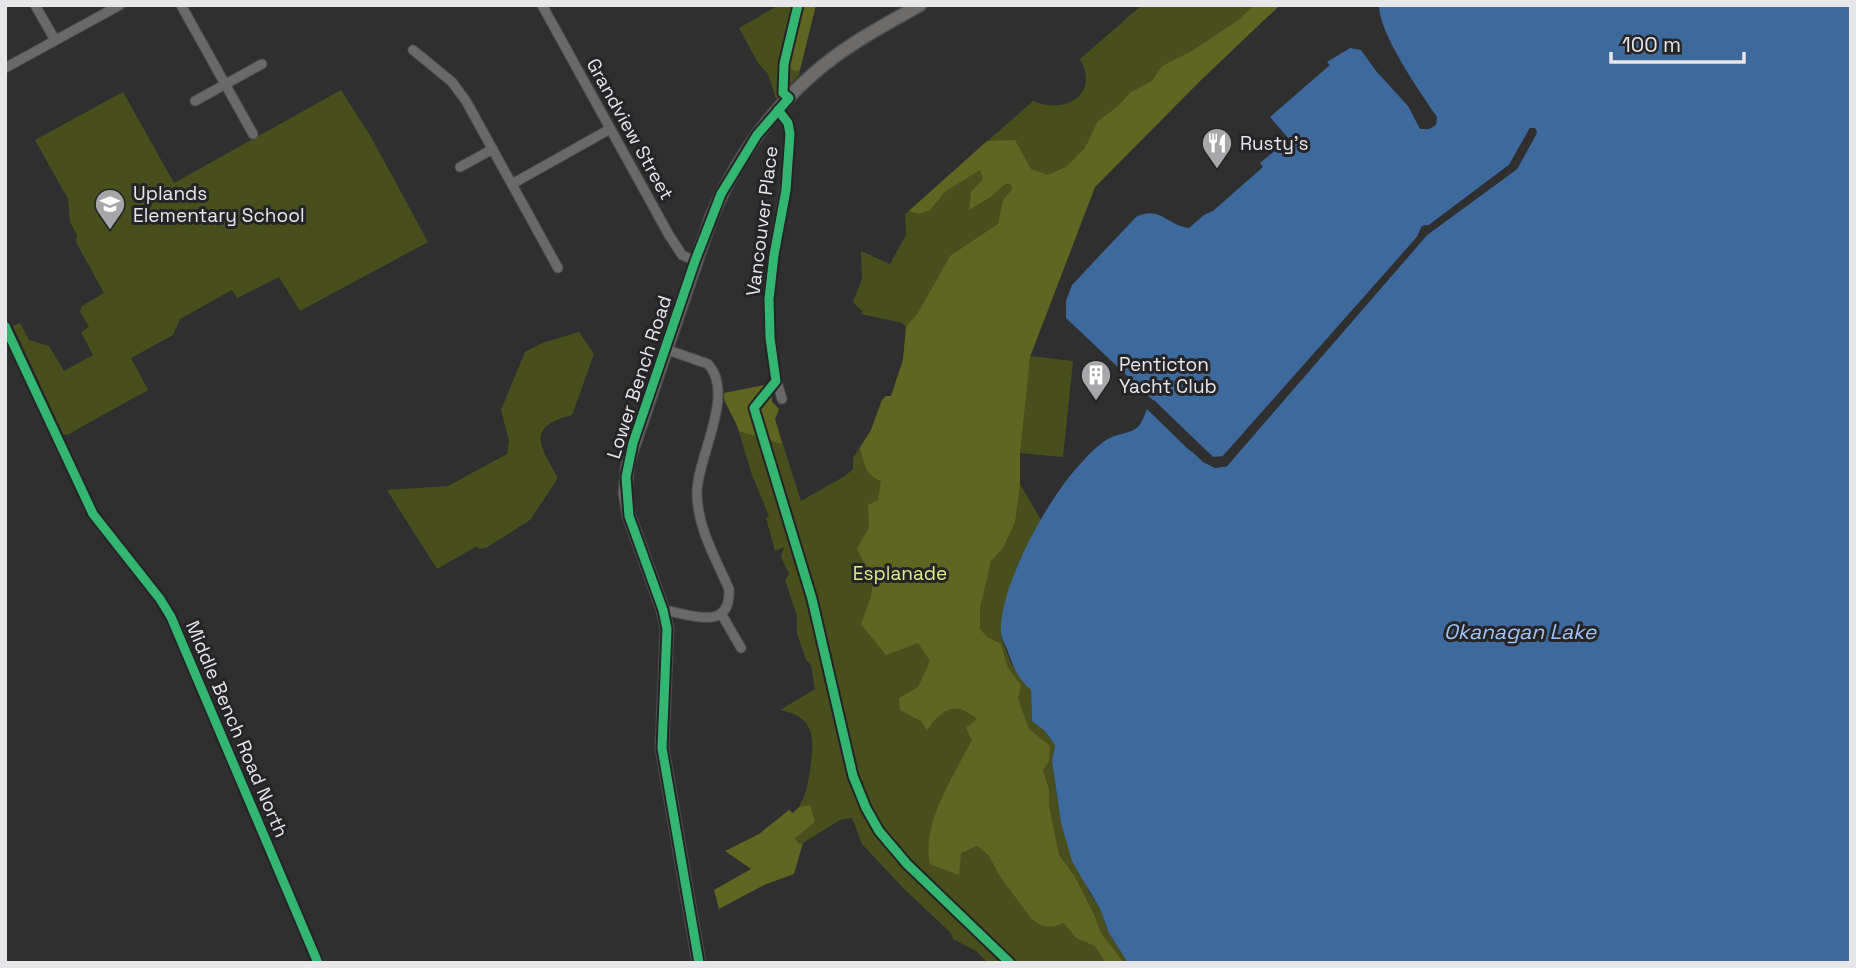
<svg xmlns="http://www.w3.org/2000/svg" width="1856" height="968" viewBox="0 0 1856 968" font-family="'Space Grotesk',sans-serif">
	<style>
		.green { fill: #494f1c }
		.forest { fill: #5f6622 }
		.water { fill: #3e699c }
		.pier { fill: #2f2f30 }
		.lines { fill: none; stroke-linecap: round; stroke-linejoin: round }
		.street-casing { stroke: #4d4d4e; stroke-width: 11 }
		.secondary-casing { stroke: #4d4d4e; stroke-width: 15 }
		.street { stroke: #69696a; stroke-width: 9 }
		.secondary { stroke: #6c6b6a; stroke-width: 12 }
		.cycleway-casing { stroke: #252427; stroke-width: 13 }
		.cycleway { stroke: #33b770; stroke-width: 9 }
		.labels { text-anchor: middle; dominant-baseline: central; stroke-width: 6; stroke-linejoin: round; paint-order: stroke }
		.street-label { font-size: 19px; fill: #e7e6e8; stroke: #252427 }
		.poi-label { font-size: 19px; fill: #e7e6e8; stroke: #252427; text-anchor: start }
		.park-label { font-size: 19px; fill: #dfee84; stroke: #252427 }
		.water-label { font-size: 21px; font-style: italic; fill: #9ec5f5; stroke: #252427 }
	</style>
	<rect width="100%" height="100%" fill="#2f2f30"/>
	<!-- green -->
	<path class="green" d="M779,5H799L786,66L794,71L800,70L799,75L776,99L768,74L758,63L739,28Z
		M1142,5H1280L1201,80L1095,187L1030,356L1073,361L1063,457L1020,453V484L1041,520L1018,564L1006,599L1001,637L1011,663L1031,690L1032,721L1045,731L1055,745L1052,761L1061,823L1089,892L1100,909L1109,933L1128,963H988L976,951L953,939L951,933L904,889L862,844L852,818L840,820L803,843L799,844L795,838L810,805L799,807C806,795 808,783 810,770C814,740 817,717 780,710L815,689L811,665L806,660L797,633V616L785,580L789,574L781,557L784,547L775,551L766,518L769,516L752,475L734,416L724,401V393L771,384L772,402L779,409L775,419L801,501L845,476L853,469V458L871,430L882,400L886,396H891L903,360L906,327L902,323L861,314L862,311L853,302L862,279L861,251L890,264L906,235L905,214L1033,101C1066,115 1100,94 1080,59Z
		M341,90L371,137L428,242L300,311L279,277L237,298L232,290L180,319L173,335L131,358L148,390L67,435L63,434L13,326L20,323L29,340L49,346L64,371L93,355L81,332L89,327L80,312L82,306L104,293L76,242L77,235L70,222L68,199L35,140L123,92L174,183Z
		M579,332L594,354L572,415C526,427 539,445 558,478L530,520L486,548L479,549L477,546L437,569L387,490L448,486L507,454L509,441L501,410L525,352L542,343Z"/>
	<!-- forest -->
	<path class="forest" d="M799,5H816L800,70L794,71L786,66Z
		M1254,5H1280L1201,80L1095,187L1030,357L1020,453V484L1015,522L1003,548L991,561L980,608V629L987,637L1001,644L1008,668L1021,685L1018,699L1029,729L1050,746L1049,761L1043,770L1049,790V806L1059,855L1074,875L1095,917L1101,933L1124,963H1106L1095,946L1076,938L1064,923C1037,934 1031,917 1016,898C1011,891 1004,883 1000,876C992,863 991,854 977,846L961,853L959,875L930,864C921,824 954,775 972,740L966,728L977,719C955,700 942,709 927,730L921,721L900,710L899,698L918,687L930,661L918,643L886,655L861,624C876,584 877,588 857,549L869,527L868,505L878,500L881,481C864,474 865,465 860,448L871,430L882,400L886,396H891L903,360L906,327L918,313L950,256L998,224L1003,200L1012,189L1011,184H1005L992,196L969,210L971,192L983,179L980,170L946,191L930,210L919,214L909,211L987,141L1015,140L1031,169L1048,175L1066,167L1085,148L1098,121L1117,107L1131,92L1152,81L1162,66L1192,51L1240,19Z
		M771,384L772,402L779,409L775,419L782,444L739,431C735,418 724,405 724,393Z
		M810,805L815,822L795,838L799,844L803,843L794,874L764,885L719,909L714,890L751,869L725,851L759,834L789,810L793,813L799,807Z"/>
	<!-- water -->
	<path class="water" d="M1379,5H1851V963H1128L1109,933L1100,909L1072,861L1061,823L1052,761L1055,745L1045,731L1032,721L1031,690C1017,678 1013,666 1007,649C1005,644 1002,640 1001,634C998,587 1050,494 1083,461C1091,452 1101,442 1112,437C1133,429 1138,435 1147,409L1188,449L1215,468L1227,466L1427,235L1517,169L1537,133L1530,128L1509,165L1429,225L1422,226L1417,237L1221,458L1213,457L1066,318V301L1072,285L1136,217C1159,205 1167,225 1189,228L1204,215L1213,211L1263,167L1260,163L1289,139L1270,117L1330,65L1327,62L1350,48L1361,50L1376,71L1408,106L1420,129H1429L1436,125L1437,117C1420,92 1379,34 1379,5Z"/>
	<!-- pier -->
	<path class="pier" d="M1530,128H1535L1537,132L1517,169L1427,235L1227,466L1215,468L1203,462L1147,409L1149,407L1205,459L1216,465L1224,463L1229,457L1222,461L1211,460L1152,403L1154,400L1213,457L1224,456L1417,237L1422,226L1429,225L1509,165Z"/>
	<g class="lines">
		<!-- street casing -->
		<g class="street-casing">
			<path id="street" d="M35,5L55,40
				M181,5L253,134
				M542,5L669,235L682,255L695,261
				M413,50L452,82L466,101L558,268
				M5,68L120,5
				M195,101L262,64
				M778,110C783,115 788,121 789,128C792,138 789,150 788,160C784,206 771,252 769,298C768,332 772,368 782,399
				M460,167L493,149
				M512,184L610,129
				M5,326L93,514L160,599L171,617L318,963
				M663,610C691,614 731,633 729,589C716,559 697,527 697,493C697,457 736,394 708,364L665,349
				M722,615L741,648"/>
		</g>
		<!-- secondary casing -->
		<g class="secondary-casing">
			<path id="secondary" d="M699,963L662,748L667,629L663,610L629,516L625,493L628,462L711,218C734,164 768,113 812,75C844,46 883,26 920,5"/>
		</g>
		<!-- street -->
		<use href="#street" class="street"/>
		<!-- secondary -->
		<use href="#secondary" class="secondary"/>
		<!-- cycleway casing -->
		<g class="cycleway-casing">
			<path id="cycleway" d="M778,110L788,123L790,134L786,190L774,255L769,299L770,338L776,381L754,408L812,599L853,776L866,808L879,831L907,864L1010,963
				M5,326L93,514L160,599L171,617L318,963
				M699,963L662,748L667,629L663,610L629,516L626,477L633,443L695,261L721,194L757,135L789,98L783,93L784,64L798,5"/>
		</g>
		<!-- cycleway -->
		<use href="#cycleway" class="cycleway"/>
	</g>
	<!-- icons -->
	<defs>
		<g id="restaurant-pin" transform="scale(1.575)"><path d="M0 17L-7.5 6A9.5 9.5 0 1 1 7.5 6Z" fill="#a7a6a8" stroke="#252427"/><path d="M-5-6h1v4h1v-4h1v4h1v-4h1v5L-1.5 .5V6h-2V.5L-5-1ZM5-6V6H3V1.5H1.5Q1.5-4 5-6Z" fill="#fff"/></g>
		<g id="school-pin" transform="scale(1.575)"><path d="M0 17L-7.5 6A9.5 9.5 0 1 1 7.5 6Z" fill="#a7a6a8" stroke="#252427"/><path d="M0-5L7-2L0 1L-7-2ZM-4 1L0 2.5L4 1V4Q0 6-4 4Z" fill="#fff"/></g>
		<g id="building-pin" transform="scale(1.575)"><path d="M0 17L-7.5 6A9.5 9.5 0 1 1 7.5 6Z" fill="#a7a6a8" stroke="#252427"/><path d="M-4-6H4V6H1V3H-1V6H-4ZM-2.5-4.3h1.7v1.8h-1.7ZM.8-4.3h1.7v1.8H.8ZM-2.5-1h1.7V.8h-1.7ZM.8-1h1.7V.8H.8Z" fill="#fff"/></g>
	</defs>
	<g fill-rule="evenodd">
		<use href="#restaurant-pin" x="1217" y="143"/>
		<use href="#school-pin" x="110" y="204"/>
		<use href="#building-pin" x="1096" y="375"/>
	</g>
	<g class="labels">
		<!-- street labels -->
		<g class="street-label">
			<text transform="translate(630 129) rotate(61)">Grandview Street</text>
			<text transform="translate(762 221) rotate(-83)">Vancouver Place</text>
			<text transform="translate(639 377) rotate(-72)">Lower Bench Road</text>
			<text transform="translate(237 729) rotate(67)">Middle Bench Road North</text>
		</g>
		<!-- poi labels -->
		<g class="poi-label">
			<text x="1240" y="143">Rusty's</text>
			<text x="133" y="193">Uplands<tspan x="133" dy="22">Elementary School</tspan></text>
			<text x="1119" y="364">Penticton<tspan x="1119" dy="22">Yacht Club</tspan></text>
		</g>
		<!-- park labels -->
		<g class="park-label">
			<text x="900" y="573">Esplanade</text>
		</g>
		<!-- water labels -->
		<g class="water-label">
			<text x="1520" y="631">Okanagan Lake</text>
		</g>
	</g>
	<!-- border -->
	<rect width="1856" height="968" fill="none" stroke="#e7e6e8" stroke-width="14"/>
	<!-- scale -->
	<path d="M1611 52v10h133v-10" fill="none" stroke="#e7e6e8" stroke-width="3.5"/>
	<text x="1622" y="52" font-size="21" fill="#e7e6e8" stroke="#252427" stroke-width="5" paint-order="stroke">100 m</text>
</svg>
